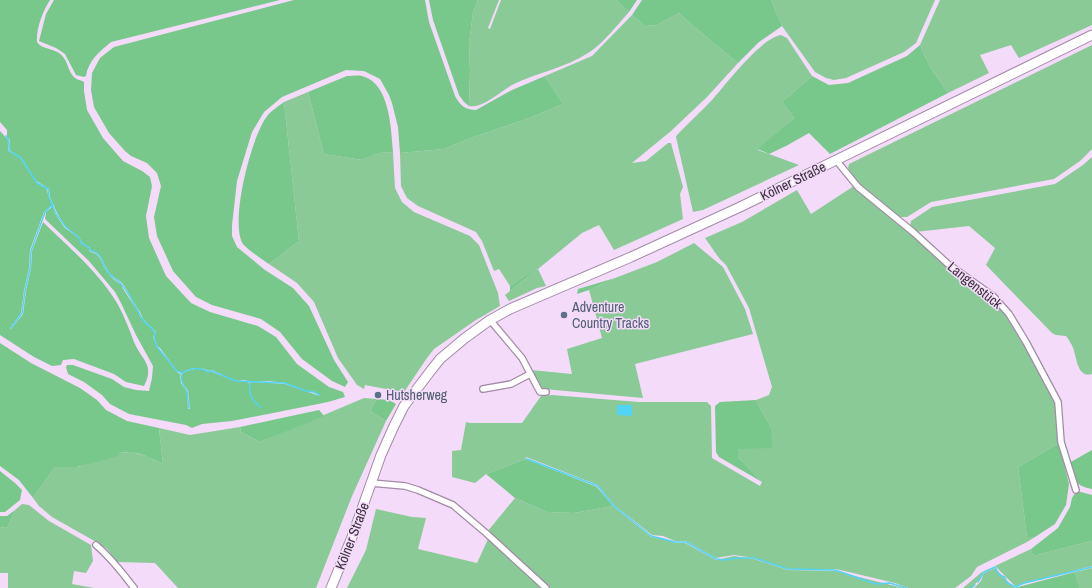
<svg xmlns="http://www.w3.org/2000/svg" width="1092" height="588" viewBox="0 0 1092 588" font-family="'Archivo Narrow',sans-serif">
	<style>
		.green { fill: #89ca97 }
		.forest { fill: #77c88a; fill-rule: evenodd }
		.water { fill: #53d4f4 }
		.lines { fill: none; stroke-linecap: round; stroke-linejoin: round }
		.stream { stroke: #53d4f4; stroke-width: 1.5 }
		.street-casing { stroke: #a28ba7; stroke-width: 8 }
		.primary-casing { stroke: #a28ba7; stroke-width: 11 }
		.street { stroke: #fff; stroke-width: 5.5 }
		.primary { stroke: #fff; stroke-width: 9 }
		.service-dot { fill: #5c6f8a; stroke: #f4dbf9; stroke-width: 1.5 }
		.labels { text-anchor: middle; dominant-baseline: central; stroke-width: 3; stroke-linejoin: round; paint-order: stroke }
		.street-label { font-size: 14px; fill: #3a303c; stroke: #f4dbf9 }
		.service-label { font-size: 14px; fill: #4e5e75; stroke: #f4dbf9; text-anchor: start }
	</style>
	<rect width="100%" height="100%" fill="#f4dbf9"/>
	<!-- green -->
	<path class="green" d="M478,0H499L488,28L490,29L501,0H616L629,12C617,25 603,44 588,53C565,68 536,73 512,85C501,91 482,109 469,106L470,70L469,45L473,12Z
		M771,0H935L916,43L904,52L846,78L834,80L826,78L815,72L782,26Z
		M940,0H1092V25L1019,58L1011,45L980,55L989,73L948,93L930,67L920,45Z
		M679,13L692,25L738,63L707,97L671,131L632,163L646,161L668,143H671L683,187L680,194L683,219L614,250L599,225L582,233L538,269L546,286L537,288L509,301L505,295L537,269L536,268L510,286L499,269L494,271L482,241L476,232L418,206L407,198L401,186L400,153L444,149L471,138L532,117L563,104L545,76L592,56L632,15L645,26L657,25Z
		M781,35L787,38L812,76L782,102L794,118L758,150L799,165L703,210L693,212L676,137L677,135C688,123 701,112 712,100C727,83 761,38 781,35Z
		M1092,45V149L1080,161L1054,179L931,202L907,217H898L860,185L848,168L849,164Z
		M308,92L324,154L362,160L379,153L393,152L395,188L402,202L414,212L470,236L479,245L498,293L500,306L476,320L434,349L427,358L400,398L396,397L397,392H392L391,390L365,385L364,389L357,385L338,358L314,302L297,283L269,264L299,241L284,102Z
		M1092,157V374C1078,378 1077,360 1074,351C1073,346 1069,340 1066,336L1056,335L1052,333L986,265L995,248L969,226L915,232L910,227L911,221L932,207L1055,184L1083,165Z
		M854,186L899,224L991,298L1006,316L1023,344L1055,403L1059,443L1018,467L1027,537H1035L1027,542L977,567L971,576L955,588H908L895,583L836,569H788L754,558L734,555L716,558L686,541H675L663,536L652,535L614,505L598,485L526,457V459L486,474L475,483L452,477V451L461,450L466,422L470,423H522L541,396L552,395L639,402H707L711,406L712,458L760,486L762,482L738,457V449L771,428L756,400L769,395L772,387L749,308L726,265L719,258L705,238L742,222L797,190L811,214Z
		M694,243L723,267L745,309L753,334L635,364L643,398L544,389L539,385L531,370L572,374L567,349L602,338L589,290L615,278L657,262Z
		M364,398L377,399L370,411L386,421L352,496L316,588H178L155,563L117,562L107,549L98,543L52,517L39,506L33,498L55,467H78L119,453L131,452L147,456L163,464L159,428L190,435L240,427L241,432L260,442Z
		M515,498L547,512L574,513L613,506L651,537L663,538L675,543H685L716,560L734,556L754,559L788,570L835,571L903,588H548L487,532Z
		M22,504L29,505L49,521L91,545L93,561L86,573L74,571L72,584L94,588H8V573H0V527L7,528L15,510Z
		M376,509L412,517L426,518L418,549L477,563L489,537L543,588H347L366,550Z
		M1092,541V566L1015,586L995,566L1031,549L1033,556Z
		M995,568L1014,588H974L981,581L984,573Z
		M1092,568V588H1080L1075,572Z
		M983,571L980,579L971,588H963Z"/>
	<!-- forest -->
	<path class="forest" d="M0,0H50C43,11 36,28 37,42C41,49 52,48 59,53C68,59 67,69 73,76C76,80 81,80 84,82V91L87,110L103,138L123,161L142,171L150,177L152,186L146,216L149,238L166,276L191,303L210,312L258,326L276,337L297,364L329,387L343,392L345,397L328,402L278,412L232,421L202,424L192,428L186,425L129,414L110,404L102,395L84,382L68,374L66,367L67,365H73L112,379L124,387L136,390L149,391L152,378L153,366L136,335L121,303L115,292L89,261L45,219L46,212L53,206L55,214L65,228L79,238L82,244L89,248L90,252C102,253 101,265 108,273C111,278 118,282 123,286L122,287L139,313C141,322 151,325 155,333L156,332L143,319L140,312C134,304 128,290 122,283C118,279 111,276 108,271C103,263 102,252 91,251L89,247L83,244L79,237L66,227L57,213L50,197L49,189L35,180L21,158L11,151L10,149V140L7,137V130L0,122ZM154,336L157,346L160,348L177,371L183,373L186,370L200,368L186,371L182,374V382L188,391L190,409H188L187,392L181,383L180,374L177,372L159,349L157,347L153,337ZM201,368L210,371L212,370L236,381L245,380L250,382L269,381L285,383L306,391L314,392L320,396L285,384L253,382L249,383L245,381H236L212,372H209Z
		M54,0H280L111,42C100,51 88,61 86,76L84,77L76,75L65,54L56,48L39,41L46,14Z
		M294,0H425L429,22L455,96C460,105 465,110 476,110L512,90L545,76L563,104L532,117L471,138L444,149L400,153L398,127L392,103L389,95L380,79L364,71L346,70L282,97L264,112L252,132L237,181L232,225V236L237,247L265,270L293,288L309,306L334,360L348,382L345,387L332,381L302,359L280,332L261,319L212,305L196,297L173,271L157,236L154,217L161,186L157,173L147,163L131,156L125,151L109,133L94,107L91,90L92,73L100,58L114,47Z
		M429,0H478L473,12L469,45L470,70L469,106L464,102L459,95L433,20Z
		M616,0H637L629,12Z
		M642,0H771L782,26L759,42L738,63L692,25L679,13L657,25L645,26L632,15Z
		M920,45L930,67L948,93L830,154L809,133L786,146L769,154L758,149L794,118L782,102L812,76L829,85L848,83L907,56Z
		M347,76C352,76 358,75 362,76C390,83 391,129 393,152L379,153L362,160L324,154L308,92Z
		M284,102L299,241L269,264C263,260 247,249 243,244C229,223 252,133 268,115C272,110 279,106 284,102Z
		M0,131L9,141L8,150L10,152L20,158L37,183L46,188L49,197L53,204L44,212L30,250L29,268L24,291L21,313L10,328L11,329L23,314L26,291L31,268L32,251L43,222C68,247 98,271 117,303C124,315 129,329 134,342C142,361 155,364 144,386L126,382L114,374L74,359L63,360L61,365L52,366L34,357L0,335Z
		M536,268L537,269L510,291V286Z
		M615,278L589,290L577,294L578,289Z
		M0,343L31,363L80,388L97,400L106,410L127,421L159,428L163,464C148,456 136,450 119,453L118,456L77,467H55L33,498L19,480L0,466Z
		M377,399L389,400L396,404L386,421L370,411Z
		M756,400L771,428L772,448L738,449V457L762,482L719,457L716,452L715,406L720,402Z
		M319,410L324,416L260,442L241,432L240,427Z
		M1059,443L1069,484L1066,505L1055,524L1035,537H1027L1018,467Z
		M1092,450V489C1073,485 1075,480 1069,463Z
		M526,459L597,487L613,506L574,513L547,512L515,498L486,474Z
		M0,471L15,483L22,490L20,500L5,512H0Z
		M1081,492L1092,495V541L1033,556L1031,549L1058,528L1070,507L1072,498L1075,493Z
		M15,510L7,528L0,527V516H7Z
		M1075,572L1080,588H1014Z"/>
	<!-- water -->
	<path class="water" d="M617,405H632V416L617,415Z"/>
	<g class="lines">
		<!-- stream -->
		<path class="stream" d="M6,136L9,141V149L11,152L21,158L37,183L48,189L49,197L56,214L66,227L79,238L82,244L89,247L91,251C102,252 102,263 107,271C110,276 117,279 121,284C128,291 134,304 139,313C141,322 151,325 155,333L154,336L157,347L177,371L183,373C191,367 201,368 209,372L212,371L236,381L285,383L306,391L314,392L320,395
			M11,328L22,313L25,291L30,268L31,251L45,212L53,204
			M181,374L182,382L187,392L189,408
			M250,382C248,394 252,401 261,407
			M527,459L598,486L613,505L651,536L675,542H686L716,559L725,560L737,558H754L788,569L835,570L876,584L890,583L906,588
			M978,582L984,572L995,567L999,575L1005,577L1006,582L1015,587L1024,583L1092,567
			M971,588L975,585"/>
		<!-- street casing -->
		<g class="street-casing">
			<path id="street" d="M836,160L858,187L913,232L948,264L993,296L1009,314L1026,342L1058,402L1061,442L1076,490
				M490,320L522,358L540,392H546
				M483,389L511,384L530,374
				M371,483L405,486L418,490L453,505L486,533L546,588
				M96,545C111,558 122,572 134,588"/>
		</g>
		<!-- primary casing -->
		<g class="primary-casing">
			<path id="primary" d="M331,588L352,537L381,455L394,426L404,406L429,373L440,359L465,338L490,320L510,309L631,257L740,207L1092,35"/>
		</g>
		<!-- street -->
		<use href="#street" class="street"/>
		<!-- primary -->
		<use href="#primary" class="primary"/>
	</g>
	<!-- markers -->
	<g class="service-dot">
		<circle cx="564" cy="315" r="4"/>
		<circle cx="378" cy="395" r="4"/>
	</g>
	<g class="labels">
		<!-- street labels -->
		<g class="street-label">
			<text transform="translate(793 181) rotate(-26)">Kölner Straße</text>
			<text transform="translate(975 285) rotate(39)">Langenstück</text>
			<text transform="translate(352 536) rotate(-69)">Kölner Straße</text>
		</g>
		<!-- service labels -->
		<g class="service-label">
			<text x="572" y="307">Adventure<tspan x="572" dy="16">Country Tracks</tspan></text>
			<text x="386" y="395">Hutsherweg</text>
		</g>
	</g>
</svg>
